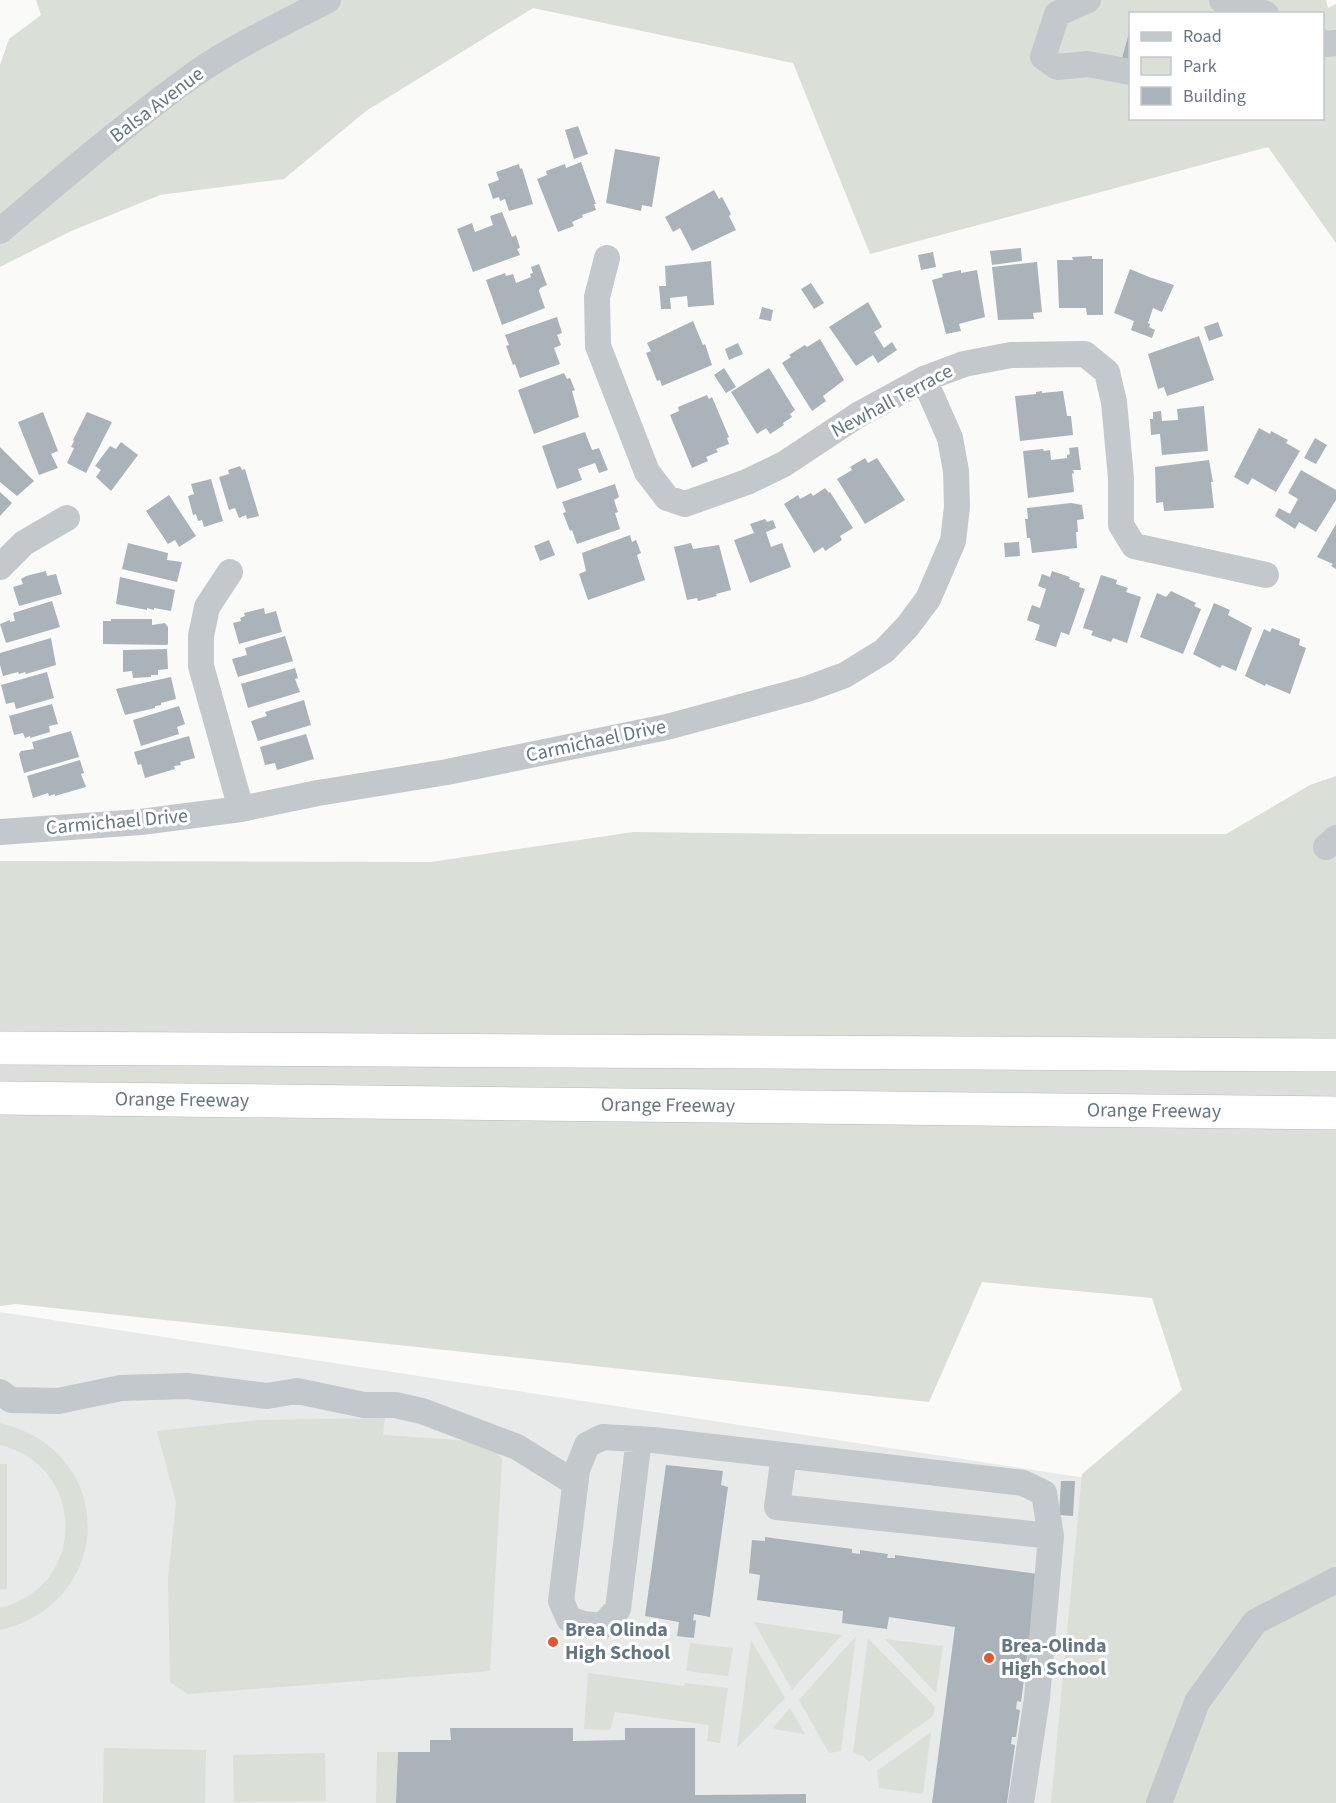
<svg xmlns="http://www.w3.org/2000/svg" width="1336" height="1803" viewBox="0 0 1336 1803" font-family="'Source Sans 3',sans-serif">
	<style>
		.built { fill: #e8e9e9 }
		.green { fill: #dadfd7; fill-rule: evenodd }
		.building { fill: #aab3b9 }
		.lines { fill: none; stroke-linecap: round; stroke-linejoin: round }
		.highway-casing { stroke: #b4b9bd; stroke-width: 34 }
		.minor { stroke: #c3c8cc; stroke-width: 26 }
		.highway { stroke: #fff; stroke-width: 33 }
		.poi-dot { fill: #e4572e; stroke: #fff; stroke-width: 2 }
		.labels { text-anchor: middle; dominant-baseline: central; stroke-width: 6; stroke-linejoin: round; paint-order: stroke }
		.street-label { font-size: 20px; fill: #657683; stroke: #fff }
		.poi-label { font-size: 20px; font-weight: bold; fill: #657683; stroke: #fff; text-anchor: start }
	</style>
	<rect width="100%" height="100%" fill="#fafaf8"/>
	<!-- built -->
	<path class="built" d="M0,1312L1106,1481L1104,1803H0Z"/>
	<!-- green -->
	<path class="green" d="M36,0H1326L1328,8L1336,4V243L1268,147L870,254L793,63L533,8L366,111L284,179L160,195L69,232L0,267V65L9,39L41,15ZM1130,14H1322V118H1130Z
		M1336,776V1803H1051L1082,1474L1182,1390L1152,1298L982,1282L929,1402L16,1304L0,1306V861L431,862L633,832L820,834H1226L1310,785Z
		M385,1418L383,1435L487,1442L502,1459L490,1671L188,1694L170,1682L168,1579L176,1502L157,1431L259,1420Z
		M0,1423C117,1450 117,1602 0,1630V1608C88,1587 87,1466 0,1445Z
		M0,1464H7V1589H0Z
		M754,1622L842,1635L792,1690Z
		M856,1636L841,1751L829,1753L799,1700Z
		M868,1638L935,1707L933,1716L869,1762L863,1756L853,1753Z
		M885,1639L943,1646L936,1693Z
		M751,1640L785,1698L737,1748Z
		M690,1643L733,1648L728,1676L686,1671Z
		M588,1673L684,1686L685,1683L728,1688L720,1743L707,1741L709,1725L615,1712L610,1730L584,1729Z
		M790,1708L805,1734L772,1729Z
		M931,1732L923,1794L879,1788L877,1771Z
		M104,1748L206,1750L205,1803H103Z
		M377,1752H398L396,1803H376Z
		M325,1753L326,1801L234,1802L233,1755Z"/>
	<!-- building -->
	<path class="building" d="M1130,29V64L1121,62Z
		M578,126L588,154L574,159L565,130Z
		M615,149L660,157L652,207L642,205L641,211L606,203Z
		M581,162L596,204H594L596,210L582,215L583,217L572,222L574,226L558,232L537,179L547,175L546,171L565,164L566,168Z
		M519,164L520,169L522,168L533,204L509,211L505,199L500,201L499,197L493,199L488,184L499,180L496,172Z
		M714,190L719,199L722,197L731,214L729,216L736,230L692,251L680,228L673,232L665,217Z
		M502,212L512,237L516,235L520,248L517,249L520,255L473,272L457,229L472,223L475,232L493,225L490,216Z
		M1021,248L1022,261L992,265L990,251Z
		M933,252L936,267L921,270L918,255Z
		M1092,256V259H1103V315H1087L1086,308H1059L1057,260H1073L1072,257Z
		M711,261L714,305L688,307L687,296L670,298L671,309H661L659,286H666L665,266Z
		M1037,262L1042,312L1033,313L1034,319L998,320L992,267Z
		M539,264L547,285L540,288L539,291L545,308L502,325L486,280L505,273L506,276L513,274L516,283L531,277L530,274L533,273L531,267Z
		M1130,269L1149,277L1174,285L1162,312L1153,308L1148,323L1150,324L1149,327L1155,330L1152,338L1131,330L1134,321L1114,313Z
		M961,270V273L977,270L985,317L959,324L961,331L946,334L932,280L943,277L942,274Z
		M811,283L824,303L814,309L801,289Z
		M868,302L882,327L874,332L884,348L892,342L897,350L878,363L873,355L856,366L829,327Z
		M762,307L773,310L771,321L759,319Z
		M557,317L562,333L557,335L561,345L554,348L560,364L520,378L515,364L513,365L506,346L509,345L505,335Z
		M693,321L703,345L705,344L712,365L662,386L660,380L657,381L646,353L651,351L647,343Z
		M1218,322L1223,336L1209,341L1204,327Z
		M1199,336L1214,380L1167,396L1164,387L1158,389L1148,354Z
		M820,339L844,380L823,396L826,401L812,411L782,363L791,357L789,355L805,345L807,347Z
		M738,343L743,354L729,360L725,349Z
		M724,368L736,387L726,393L714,375Z
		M769,368L795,410L790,414L792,417L783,423L784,425L770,434L766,428L757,434L731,392Z
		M564,373L567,379L570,378L575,390L572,391L579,417L534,434L518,390Z
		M1042,391V393L1063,391L1067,416H1071L1073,435L1020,441L1015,396L1036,394V392Z
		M707,395L709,399L712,397L729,437L727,438L729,444L716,449L718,452L706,457L708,461L692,468L670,415L679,411L678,407Z
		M1204,406L1208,451L1162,455L1160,434L1151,435L1150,419H1153V412L1161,411L1162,421L1178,420L1177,409Z
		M43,412L58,451L51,454L58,468L39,475L18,422Z
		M87,412L112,422L86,473L67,463L74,448L71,447L74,441L73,440Z
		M1259,428L1270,434L1271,431L1288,440L1286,443L1300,451L1276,492L1252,478L1248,485L1234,477Z
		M585,432L592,450L599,448L608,470L599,473L595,463L578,469L582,480L557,489L542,446Z
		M1315,438L1327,445L1316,464L1304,458Z
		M121,442L138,455L111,491L96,477L101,470L95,466L110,446L116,449Z
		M0,447L34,481L17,496L0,482Z
		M1078,447L1081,470H1073L1074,473L1072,474L1074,492L1028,498L1023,451L1043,449L1044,451L1050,450L1051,460L1067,458V455L1070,454L1069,448Z
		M865,458L868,463L877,458L905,500L865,524L837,479L852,470L850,467Z
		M1209,460L1213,482H1211L1214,508L1164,511L1163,502L1156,503L1155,467Z
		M240,466L242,470L245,469L259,516L247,519L246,515L239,518L235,508L229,510L219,477L229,474L228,470Z
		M1301,470L1336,490V500L1316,532L1299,522L1295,529L1275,516L1279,508L1290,514L1298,499L1288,493Z
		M211,479L223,521L204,527L202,520L198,521L196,514L193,515L188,496L194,494L191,484Z
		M615,484L619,497L614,500L618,512L615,513L620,529L577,544L572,530L570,531L563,513L566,512L562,502Z
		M825,488L829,493L830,492L853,528L840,536L842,540L825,551L823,547L814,553L784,504L798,495L800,499L811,493L813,496Z
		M0,492L12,503L0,516Z
		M169,495L196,536L179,547L175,540L168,544L146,511Z
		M1071,503L1082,505L1084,519L1077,520L1078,532H1076L1077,548L1032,553L1030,538H1027L1025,519H1028L1027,508Z
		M765,519L767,522L773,520L776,528L766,532L771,547L782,543L791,567L750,583L734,540L754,533L750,524Z
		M1336,524V569L1331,566L1333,564L1317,557Z
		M630,535L632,542L636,540L641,553L637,555L645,580L588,600L579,574L586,571L582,553Z
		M549,540L555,555L540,561L534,546Z
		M1019,542L1020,556L1005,557L1004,543Z
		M128,543L168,553L167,560L182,562L177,582L122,569Z
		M691,543L693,549L719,545L731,590L716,594L717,596L698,601L697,598L687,600L674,547Z
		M46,571L47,576L56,574L62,594L19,606L13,587L23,584L21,579L26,576Z
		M1052,571L1070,577L1069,579L1080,583L1079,587L1085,589L1069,635L1061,632L1056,647L1035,640L1040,625L1027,620L1032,605L1040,608L1046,589L1038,586L1042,574L1050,577Z
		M1101,575L1117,580L1116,584L1128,588L1126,592L1141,597L1127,643L1113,638L1111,642L1091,635L1093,631L1083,628Z
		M120,577L175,590L171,611L154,608V610L147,608V610L116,604Z
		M1171,591L1196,603L1194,606L1201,609L1183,654L1140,637L1157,593L1166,597Z
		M52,601L60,627L6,643L0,624L10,620V622L15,621L13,613Z
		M1214,603L1230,610L1228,615L1252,628L1236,671L1222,665L1220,668L1193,654Z
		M264,608L265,614L276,611L282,632L239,644L233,623L241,621L240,618L245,616L244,613Z
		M111,619H152V625L165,623L168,627V644L167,645L103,644V621H111Z
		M1272,628L1300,639L1299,645L1306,648L1290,694L1266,684L1265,686L1245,676L1264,629L1270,632Z
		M285,636L293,661L238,677L232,659L247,655L245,648Z
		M51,638L56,665L26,674L25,672L19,674L18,672L3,676L0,665V653Z
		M167,649L168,669L158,670V675H151V677L133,678L132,671L123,672V650Z
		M295,668L298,678L295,679L300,692L248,708L241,684Z
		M47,672L54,698L16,709L14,702L6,704L1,685Z
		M171,677L176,699L161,703V705L155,706V708L125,715L116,689Z
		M304,700L311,725L258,741L251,721L267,716L265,712Z
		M52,704L58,724L49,726L50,732L30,738V736L25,738L23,733L14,735L9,716Z
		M179,706L185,724L177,727L179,734L141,746L133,720Z
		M71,731L79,757L24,773L19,754L21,751L34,749L32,742Z
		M306,734L314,759L277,770L275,763L265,765L260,747Z
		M189,736L195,758L180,762L181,765L174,766L175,769L145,778L141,764L138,765L134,752Z
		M80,760L84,773L81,774L86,787L55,796V794L49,796L48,793L33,798L27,776Z
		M666,1465L723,1471L721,1485L728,1487L710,1617L694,1614L693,1621L696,1620L694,1638L677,1636L679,1622L645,1616Z
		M1061,1481H1075L1073,1516L1059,1515Z
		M765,1537L852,1549V1553L860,1554V1550L888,1554L887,1558H895V1555L1038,1574L1021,1702L1017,1701L1016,1709L1020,1710L1016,1737H1012L1011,1744L1015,1745L1007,1803H932L955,1627L889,1617L887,1629L842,1623L843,1611L757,1600L760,1575L749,1573L752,1540L765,1541Z
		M450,1728H573V1741L625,1740V1728H695V1795L806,1794V1803H396L398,1752H430V1740H451Z"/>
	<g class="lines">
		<!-- highway casing -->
		<g class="highway-casing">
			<g id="highway">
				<path d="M0,1048L1336,1055"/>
				<path id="s1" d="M0,1098L1336,1113"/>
			</g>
		</g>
		<!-- minor -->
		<path class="minor" d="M1088,0L1057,14L1043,57L1057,67L1088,64L1130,72
			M1222,0L1238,3L1266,14
			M1322,42L1326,44L1336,43
			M0,231C64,177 128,122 196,73C237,45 284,23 328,0
			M607,258L597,297L598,346L647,472L667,498L685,504L747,482L784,464L858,415L924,379L964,364L1011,355L1085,354L1107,372L1114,402L1121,478V525L1134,546L1266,575
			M0,567L24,543L67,518
			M230,572L207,607L201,636V666L241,809
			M0,832L141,822L241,809L318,793L447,772L667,727L807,689L845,675L884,651L907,627L928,599L953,541L957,507L956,471L950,438L924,379
			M1326,847L1336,838
			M0,1392L11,1400L58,1401L121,1388L187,1386L267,1396L297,1391L364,1405H395L422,1411L517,1447L575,1483
			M639,1439L618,1609L602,1626L584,1624L569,1619L561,1601L577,1470L587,1445L603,1437L653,1440L1023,1483L1044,1493L1051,1536L1037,1698L1021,1803
			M784,1455L777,1507L1051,1536
			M1159,1803L1197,1702L1255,1622L1336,1580"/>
		<!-- highway -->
		<use href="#highway" class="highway"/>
	</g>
	<!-- markers -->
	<g class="poi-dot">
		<circle cx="553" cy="1642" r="6"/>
		<circle cx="989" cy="1658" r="6"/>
	</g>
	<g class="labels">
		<!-- street labels -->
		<g class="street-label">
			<text transform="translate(157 105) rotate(-37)">Balsa Avenue</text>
			<text transform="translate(892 401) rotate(-28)">Newhall Terrace</text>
			<text transform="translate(596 741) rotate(-12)">Carmichael Drive</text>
			<text transform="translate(117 822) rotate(-5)">Carmichael Drive</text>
			<text stroke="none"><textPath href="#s1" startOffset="182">Orange Freeway</textPath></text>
			<text stroke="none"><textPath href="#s1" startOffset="668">Orange Freeway</textPath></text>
			<text stroke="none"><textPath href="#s1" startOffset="1154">Orange Freeway</textPath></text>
		</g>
		<!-- poi labels -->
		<g class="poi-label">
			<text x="565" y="1630">Brea Olinda<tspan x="565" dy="23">High School</tspan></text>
			<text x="1001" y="1646">Brea-Olinda<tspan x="1001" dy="23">High School</tspan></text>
		</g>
	</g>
	<!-- legend -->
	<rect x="1129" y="12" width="195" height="108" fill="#ffffff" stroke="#c1c8cd" stroke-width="1.5"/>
	<rect x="1141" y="32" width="30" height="9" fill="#c3c8cc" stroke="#c1c8cd" stroke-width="1.5"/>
	<text x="1183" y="42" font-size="18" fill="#657683">Road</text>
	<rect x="1141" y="57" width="30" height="18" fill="#dadfd7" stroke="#c1c8cd" stroke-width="1.5"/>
	<text x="1183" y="72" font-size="18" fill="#657683">Park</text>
	<rect x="1141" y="87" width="30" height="18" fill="#aab3b9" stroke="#c1c8cd" stroke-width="1.5"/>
	<text x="1183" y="102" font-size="18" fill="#657683">Building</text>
</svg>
